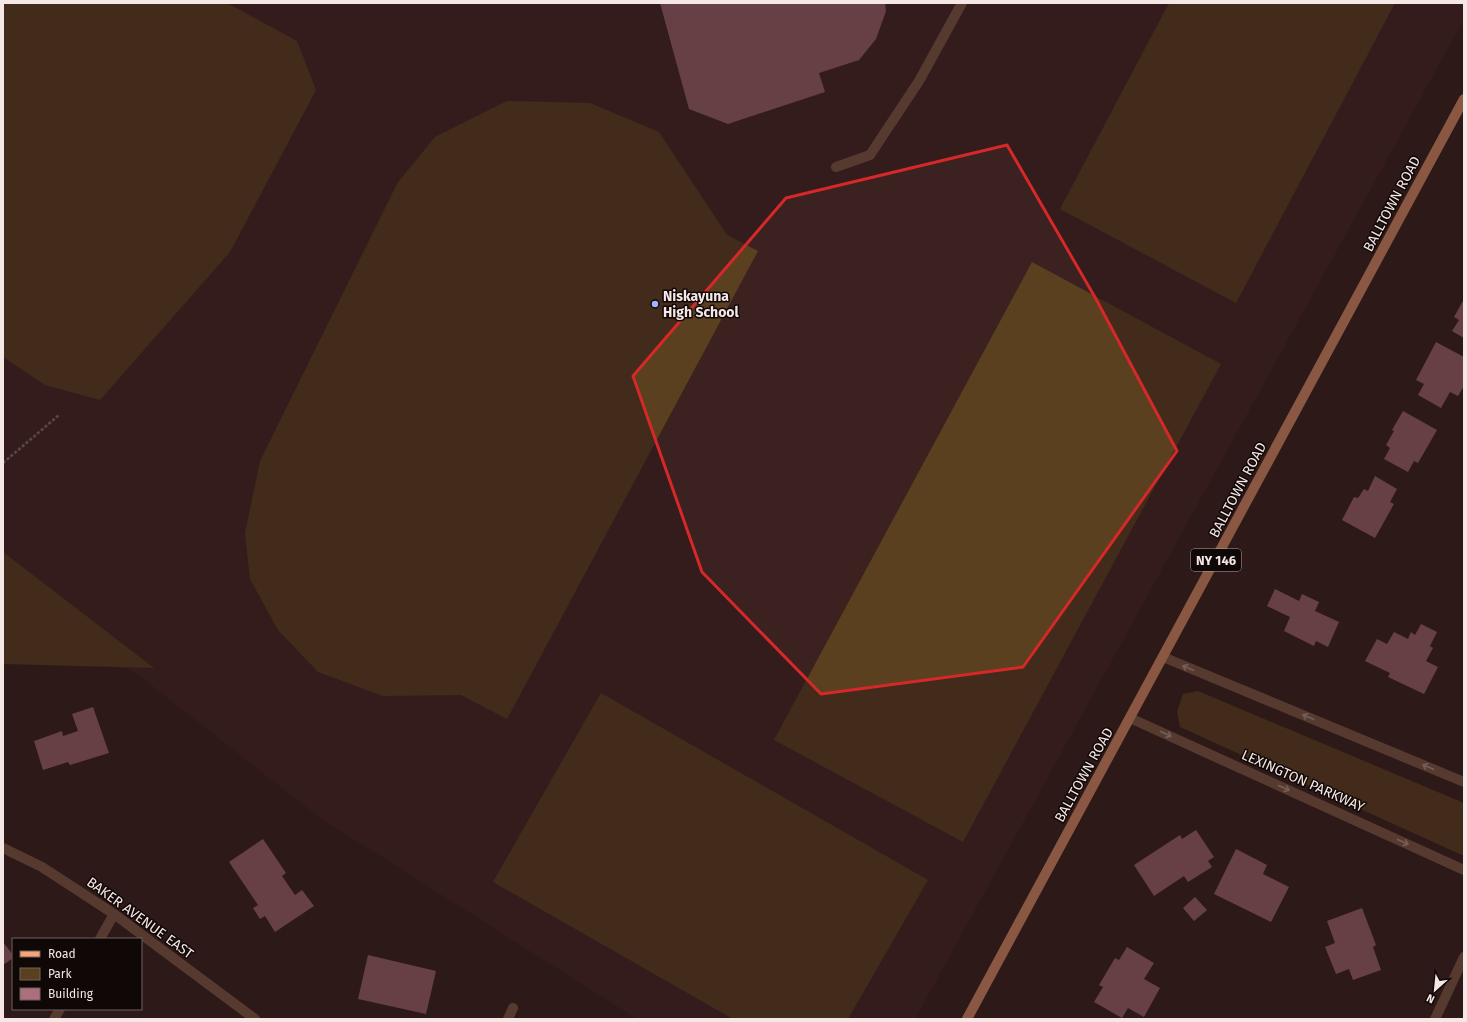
<svg xmlns="http://www.w3.org/2000/svg" width="1467" height="1022" viewBox="0 0 1467 1022" font-family="'Fira Sans',sans-serif">
	<style>
		.built { fill: #3b211f }
		.green { fill: #5b401f }
		.building { fill: #ac6f7c }
		.lines { fill: none; stroke-linecap: round; stroke-linejoin: round }
		.path { stroke: #907f7d; stroke-width: 2.5; stroke-dasharray: 3 2; stroke-linecap: butt }
		.minor { stroke: #8b624c; stroke-width: 10 }
		.major { stroke: #f9a375; stroke-width: 10 }
		.oneway { stroke: #cbb2a8 }
		.marked { fill: none; stroke: #d62828; stroke-width: 3; stroke-linejoin: round }
		.poi-dot { fill: #a8b0fc; stroke: #100807; stroke-width: 1.5 }
		.labels { text-anchor: middle; dominant-baseline: central; stroke-width: 3; stroke-linejoin: round; paint-order: stroke }
		.shield { fill: #100807; stroke: #b0a4a2; stroke-width: 1 }
		.shield-label { font-size: 13px; font-weight: bold; fill: #f5e7e5 }
		.street-label { font-size: 14px; fill: #f5e7e5; stroke: #100807 }
		.poi-label { font-size: 14px; font-weight: bold; fill: #f5e7e5; stroke: #100807; text-anchor: start }
	</style>
	<rect width="100%" height="100%" fill="#2d1a18"/>
	<!-- built -->
	<path class="built" d="M3,3H1464V19L915,1019H637L319,817L141,677L3,588Z"/>
	<!-- green -->
	<path class="green" d="M3,3H227L297,41L316,90L230,252L100,400L45,385L3,357Z
		M1169,3H1395L1236,303L1060,209Z
		M507,101L590,103L659,132L727,235L758,251L507,719L461,695L383,696L318,672L278,630L250,579L245,533L260,461L398,182L435,137Z
		M1032,262L1221,364L963,842L774,740Z
		M3,552L154,668L3,664Z
		M1198,691L1464,803V856L1180,727L1177,712L1183,694Z
		M601,693L928,880L848,1019H733L493,882Z"/>
	<!-- building -->
	<path class="building" d="M660,3H885L886,11L876,39L859,60L819,73L825,92L728,124L689,109Z
		M1464,299V338L1452,331L1459,320L1454,317Z
		M1436,342L1464,357V386L1458,396L1450,392L1441,408L1418,395L1424,384L1416,380Z
		M1403,411L1437,430L1418,463L1414,461L1408,472L1384,459L1390,448L1386,445L1394,431L1392,430Z
		M1375,476L1397,489L1390,502L1394,504L1375,538L1342,520L1354,497L1358,498L1364,489L1368,491Z
		M1275,589L1299,601L1302,594L1319,602L1315,611L1339,622L1328,647L1316,641L1314,646L1284,631L1290,617L1267,606Z
		M1421,624L1437,632L1430,646L1433,648L1426,661L1438,667L1424,694L1388,677L1390,673L1365,661L1377,639L1387,644L1394,632L1408,639L1411,632L1415,635Z
		M93,707L109,753L70,765L68,762L43,770L34,741L62,731L63,736L78,731L72,714Z
		M1196,830L1214,857L1208,861L1212,867L1188,882L1184,876L1154,896L1134,865L1180,835L1182,839Z
		M263,839L286,873L282,876L295,895L302,890L314,906L275,932L265,916L260,919L253,908L258,905L229,862Z
		M1236,849L1267,865L1263,874L1289,887L1271,922L1214,894Z
		M1195,897L1207,910L1194,921L1183,908Z
		M1362,908L1376,945L1373,947L1381,970L1353,980L1349,969L1336,974L1325,947L1335,943L1327,921Z
		M3,942L13,955V958L3,965Z
		M1127,947L1154,963L1144,979L1160,988L1144,1017L1128,1008L1122,1018L1094,1002L1103,987L1099,985L1115,958L1119,960Z
		M368,955L436,971L426,1014L358,999Z"/>
	<g class="lines">
		<!-- path -->
		<path class="path" d="M3,463L59,415"/>
		<!-- minor -->
		<path class="minor" d="M836,167L870,155L919,81L962,3
			M1163,657L1464,782
			M1130,718L1464,870
			M3,848L42,867L114,914L255,1019
			M100,939L114,914
			M54,1019L60,1009
			M508,1019L513,1008
			M1435,1019L1464,957"/>
		<!-- major -->
		<path class="major" d="M967,1019L1464,99"/>
	</g>
	<!-- one-way arrows -->
	<defs><path id="oneway-shaft" d="M-6 0H5M1.5-3L5.5 0L1.5 3" fill="none" stroke-width="1.6" stroke-linecap="round" stroke-linejoin="round"/></defs>
	<g class="oneway">
		<use href="#oneway-shaft" transform="translate(1188 668) rotate(-157)"/>
		<use href="#oneway-shaft" transform="translate(1308 717) rotate(-157)"/>
		<use href="#oneway-shaft" transform="translate(1166 734) rotate(24)"/>
		<use href="#oneway-shaft" transform="translate(1428 767) rotate(-157)"/>
		<use href="#oneway-shaft" transform="translate(1284 788) rotate(24)"/>
		<use href="#oneway-shaft" transform="translate(1403 842) rotate(24)"/>
	</g>
	<!-- marked area -->
	<path d="M0 0H1467V1022H0ZM1007,145L1096,299L1177,451L1023,667L821,694L702,572L633,376L786,198Z" fill="#2d1a18" fill-opacity=".55" fill-rule="evenodd"/>
	<path class="marked" d="M1007,145L1096,299L1177,451L1023,667L821,694L702,572L633,376L786,198Z"/>
	<!-- markers -->
	<circle class="poi-dot" cx="655" cy="304" r="4"/>
	<g class="labels">
		<!-- shield labels -->
		<rect class="shield" x="1191" y="549" width="50" height="22" rx="3"/>
		<g class="shield-label">
			<text x="1216" y="560">NY 146</text>
		</g>
		<!-- street labels -->
		<g class="street-label">
			<text transform="translate(1392 204) rotate(-62)">BALLTOWN ROAD</text>
			<text transform="translate(1238 490) rotate(-62)">BALLTOWN ROAD</text>
			<text transform="translate(1084 775) rotate(-61)">BALLTOWN ROAD</text>
			<text transform="translate(1303 781) rotate(24)">LEXINGTON PARKWAY</text>
			<text transform="translate(140 918) rotate(36)">BAKER AVENUE EAST</text>
		</g>
		<!-- poi labels -->
		<g class="poi-label">
			<text x="663" y="296">Niskayuna<tspan x="663" dy="16">High School</tspan></text>
		</g>
	</g>
	<!-- border -->
	<rect width="1467" height="1022" fill="none" stroke="#f5e7e5" stroke-width="8"/>
	<!-- legend -->
	<rect x="12" y="938" width="130" height="72" fill="#100807" stroke="#6c6160"/>
	<rect x="20" y="951" width="20" height="6" fill="#f9a375" stroke="#6c6160"/>
	<text x="48" y="958" font-size="12" fill="#f5e7e5">Road</text>
	<rect x="20" y="968" width="20" height="12" fill="#5b401f" stroke="#6c6160"/>
	<text x="48" y="978" font-size="12" fill="#f5e7e5">Park</text>
	<rect x="20" y="988" width="20" height="12" fill="#ac6f7c" stroke="#6c6160"/>
	<text x="48" y="998" font-size="12" fill="#f5e7e5">Building</text>
	<!-- north arrow -->
	<g transform="translate(1435 990) rotate(207)" stroke="#100807" stroke-width="3" paint-order="stroke">
	<path d="M0-3L7 15L0 10L-7 15Z" fill="#f5e7e5"/>
	<text y="-6" font-size="11" font-weight="bold" text-anchor="middle" fill="#f5e7e5">N</text>
	</g>
</svg>
